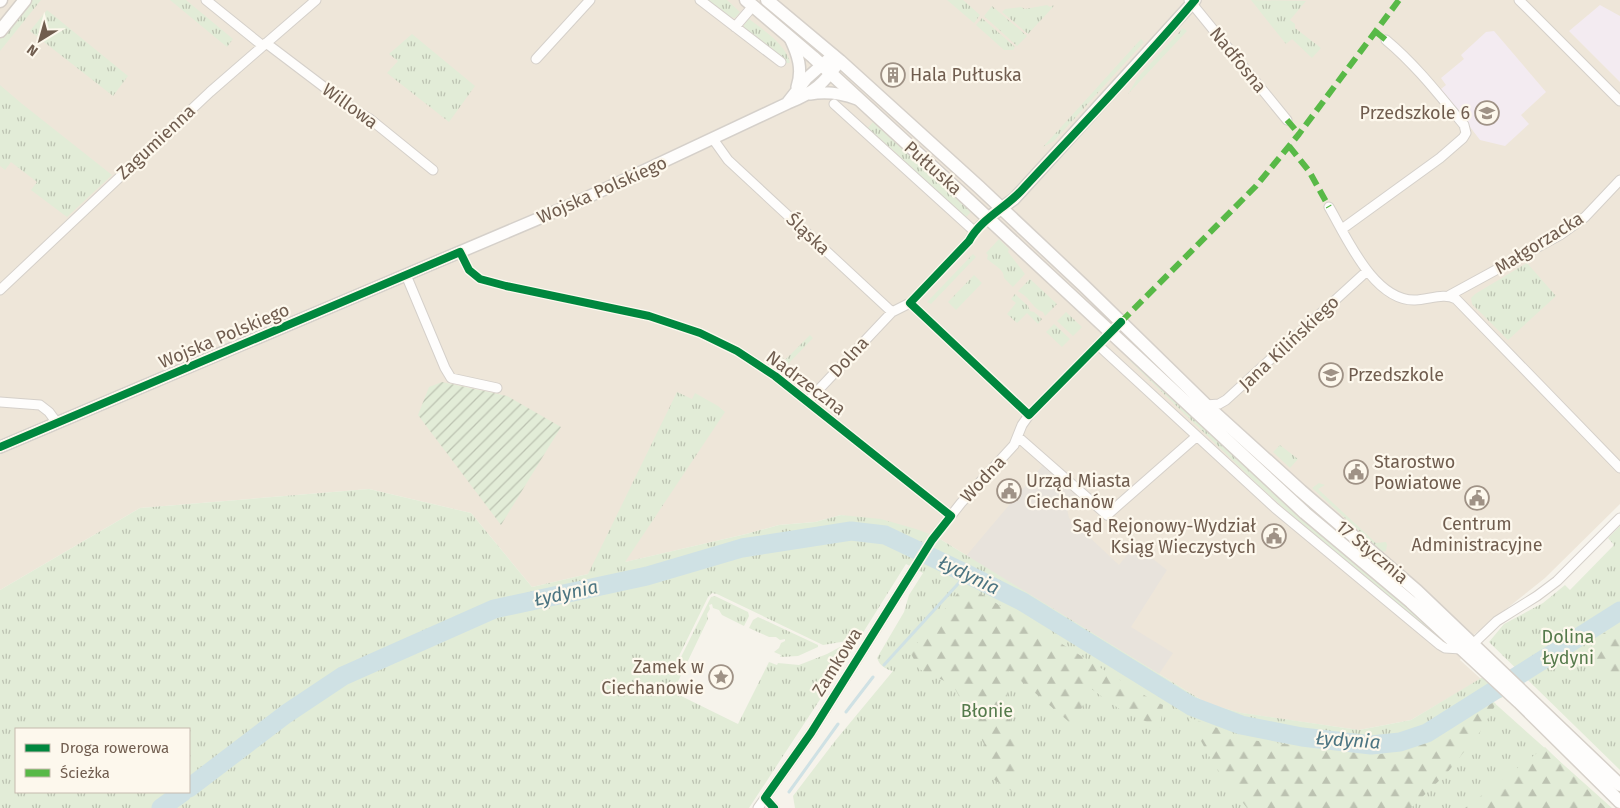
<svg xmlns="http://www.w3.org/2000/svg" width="1620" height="808" viewBox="0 0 1620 808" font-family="'Fira Sans',sans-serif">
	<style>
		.residential { fill: #eee6d9 }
		.industrial { fill: #e8e3dc }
		.education { fill: #f3ebf1 }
		.grass { fill: url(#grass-tufts); fill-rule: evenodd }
		.forest { fill: url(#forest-firs) }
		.garden { fill: url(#garden-furrows) }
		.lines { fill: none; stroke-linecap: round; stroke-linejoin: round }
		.stream { stroke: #cfe1e4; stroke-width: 3 }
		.river { stroke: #cfe1e4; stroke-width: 19 }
		.minor-casing { stroke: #d5d0ca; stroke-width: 11 }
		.tertiary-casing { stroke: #d5d0ca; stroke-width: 14 }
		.secondary-casing { stroke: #d6d0c9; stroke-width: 15 }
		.minor { stroke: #fefdfc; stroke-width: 9 }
		.tertiary { stroke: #fefdfc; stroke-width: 11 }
		.secondary { stroke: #fefdfc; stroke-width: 12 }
		.quiet { stroke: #58b947; stroke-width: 6; stroke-dasharray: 12 6; stroke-linecap: butt }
		.cycleway-casing { stroke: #fdf8ed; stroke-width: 11 }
		.cycleway { stroke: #00873e; stroke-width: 8 }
		.labels { text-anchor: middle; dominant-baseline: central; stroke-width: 4.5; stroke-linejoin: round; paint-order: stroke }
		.street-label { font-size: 18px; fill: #705d4f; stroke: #fdf8ed }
		.poi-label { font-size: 18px; fill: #705d4f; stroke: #fdf8ed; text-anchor: start }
		.park-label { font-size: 18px; fill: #557a4b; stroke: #fdf8ed }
		.water-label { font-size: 19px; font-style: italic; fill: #4b7481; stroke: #fdf8ed }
	</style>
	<defs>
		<pattern id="grass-tufts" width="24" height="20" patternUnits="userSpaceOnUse" patternTransform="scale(1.25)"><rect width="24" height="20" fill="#e2ecd7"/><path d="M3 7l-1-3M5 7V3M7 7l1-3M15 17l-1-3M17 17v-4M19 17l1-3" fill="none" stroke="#bcc2b1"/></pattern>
		<pattern id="forest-firs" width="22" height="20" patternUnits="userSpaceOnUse" patternTransform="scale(1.25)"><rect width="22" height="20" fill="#e2ecd7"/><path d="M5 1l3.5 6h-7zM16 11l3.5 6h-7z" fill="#bcc2b1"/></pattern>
		<pattern id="garden-furrows" width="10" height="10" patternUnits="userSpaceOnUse" patternTransform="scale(1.25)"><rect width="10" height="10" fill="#e2ecd7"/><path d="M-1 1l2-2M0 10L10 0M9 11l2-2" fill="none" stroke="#bcc2b1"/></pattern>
	</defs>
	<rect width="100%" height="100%" fill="#f6f3eb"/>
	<!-- residential -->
	<path class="residential" d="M0,0H1620V504L1545,578L1471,637L1460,660L1481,679L1411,720L1359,730L1241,713L1208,704L935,536L841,515L815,522L779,525L746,534L591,570L588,574L532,587L471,513L369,489L140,508L0,590Z"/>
	<!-- industrial -->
	<path class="industrial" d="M1043,465L1078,497L1067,509L1069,518L1119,565L1135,545L1167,570L1131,627L1173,653L1159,674L966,556Z"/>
	<!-- education -->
	<path class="education" d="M1600,5L1620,16V82L1569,31Z
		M1494,31L1546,92L1521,115L1529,124L1505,146L1480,140L1441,89L1446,85L1441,78L1464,59L1461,55L1486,32Z"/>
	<!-- grass -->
	<path class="grass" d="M31,0H41L0,51V39Z
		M170,0H186L233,39L227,47Z
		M707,0H727L740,12L735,18L730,17Z
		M947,0H963L980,15L974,23Z
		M1251,0L1306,1L1290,20L1295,24V28L1321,48L1312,58L1292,39L1286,44Z
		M1047,5L1050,7L1054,5L1053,7L1028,34L1002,12L1005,9L1021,7L1025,9Z
		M992,6L1027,36L1017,46L984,16Z
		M47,10L128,76L113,96L30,31Z
		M748,18C763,30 786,44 790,63H787L744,28V23Z
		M982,18L1015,47L1013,50H1004L976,25Z
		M1183,28L1187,31L1128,94L1138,77Z
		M412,34L475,86L449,122L387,73L398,61L389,54Z
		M1141,39L1144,42L1054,141L1043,147Z
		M0,85L21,103L112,175L67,217L31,190L37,182L11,162L5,170L0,166Z
		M873,122L971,212L965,218L894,151L867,129Z
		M999,239L1009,249L1008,252L1025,274L1013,287L1004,278L1003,273L1000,269L987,259L988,255L986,253Z
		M973,254L976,257L931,304L927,302Z
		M1527,263L1556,296L1508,340L1472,304L1471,298L1475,294Z
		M974,275L982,283L956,310L948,302Z
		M1030,279L1057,304L1045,316L1043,312C1034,309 1031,301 1025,296C1023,294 1020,293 1018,291Z
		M1015,294L1028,306L1030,311L1034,312L1042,319L1038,324L1027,313L1017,323L1007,314L1016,303L1011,299Z
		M1066,312L1082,327L1073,336L1057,321Z
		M1054,324L1070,339L1062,347L1046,332Z
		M810,335L813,338L788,364L794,370L791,373L773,362L779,355L785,360Z
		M1133,359L1443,640L1438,638L1322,543L1254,481L1130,361Z
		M677,392L692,399L695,393L718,406L725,412L625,562L746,534L779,525L815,522L841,515L881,519L916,529L935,536L1208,704L1242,713L1359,730L1411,720L1498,668L1519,688L1501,698L1490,699L1612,808H795L793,796L835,741L893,671C885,669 880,666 877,658L904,612L909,595L923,573L906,564L859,639L823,645L717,594L712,593L708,597L679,656L681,657L711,597L715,596L748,612L749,616L744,626L722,615L719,610L713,608L712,604L709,605L710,609L707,614L708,619L673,692L738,724L769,662L777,665L778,663L799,665L827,654L840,647L853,649L749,808H0V590L140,508L369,489L471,513L532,587L588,574ZM16,729H189V792H16Z
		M1280,445L1298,459L1290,468L1273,452Z
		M1319,483L1325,485L1318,489L1376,543L1386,542L1387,545L1386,551L1382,552L1312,488Z
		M1620,526V770L1489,642L1504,624L1543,603L1565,585L1570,590L1614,545L1608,538Z
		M758,617L818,645V647L798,656L780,657L781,655L774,652L779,648L781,643L785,641V639L780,640L776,637H769L749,628L753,620Z"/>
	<!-- forest -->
	<path class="forest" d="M965,584L1149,698L1163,705L1160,728L1121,710L1090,688L1074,726L1008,670L1007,707L1018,748L1017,786L1013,792L993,779L984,744L953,685L919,669L910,652Z
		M1620,624V691L1599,671L1590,641Z
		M1489,698L1496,704L1480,732L1447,773L1411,808H1247L1214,765L1188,717L1250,740L1377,755L1425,743L1459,724L1473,709Z
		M1545,747L1606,808H1465Z"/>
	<!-- garden -->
	<path class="garden" d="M442,382L507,396L561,427L501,525L418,415L429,387Z"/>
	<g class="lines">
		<!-- stream -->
		<path class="stream" d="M884,665L967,574
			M846,712L873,677
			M789,792L838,724"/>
		<!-- river -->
		<path class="river" d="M189,788L286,714L343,676L494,609L647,576L742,548L851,531L885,535L967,574L1023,602L1191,706L1241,725L1302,737L1371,745L1400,742L1427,733L1620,611
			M161,808L183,792"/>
		<!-- minor casing -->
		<g class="minor-casing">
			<path id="minor" d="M206,0L263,46
				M700,0L781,62
				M1189,0L1287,120
				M1519,0L1620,101
				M735,27L753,6
				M266,43L353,109L370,119L433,170
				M536,59L590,0
				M834,104L974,231
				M713,139L728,160L892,312L910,303
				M1329,207C1347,238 1374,301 1415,300C1428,300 1444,292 1456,299L1620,468
				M988,218L974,231L969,241L910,303L1029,415L1121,322
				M1342,229L1440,158L1463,138L1466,133L1464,125C1439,95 1416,65 1386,40
				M460,252L469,270L480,279L506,286L649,316L700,333L737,351L775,376L951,516
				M406,275L445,368L451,378L497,388
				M0,290L210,92L316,0
				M1450,295L1560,235L1585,217L1620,180
				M1098,345L1275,508L1440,645L1445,648L1461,649
				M0,402L40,405L49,412L57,423
				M807,402L892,312
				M1206,405L1219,404L1226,400L1367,271
				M1018,437L1107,515L1197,436
				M1473,644L1497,621L1537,596L1557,581L1620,518
				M765,798L774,808
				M758,808L811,733L932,540L961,503L1014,445L1022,425L1029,415"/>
		</g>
		<!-- tertiary casing -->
		<g class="tertiary-casing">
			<path id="tertiary" d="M790,38C798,55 803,69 797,87
				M810,94C827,91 841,93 857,99
				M788,102L806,79L833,55
				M988,218L1014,199L1195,0
				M0,447L573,204L788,103C815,92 823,84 840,61"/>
		</g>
		<!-- secondary casing -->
		<g class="secondary-casing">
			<path id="secondary" d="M746,0L813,57L962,194L1305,513L1411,602L1519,702L1620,802
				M767,0L840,61L979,187L1084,286L1206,405L1301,491L1417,591L1620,785
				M0,1L1,0
				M0,31L25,0"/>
		</g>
		<!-- minor -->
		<use href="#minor" class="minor"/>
		<!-- tertiary -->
		<use href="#tertiary" class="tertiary"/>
		<!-- secondary -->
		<use href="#secondary" class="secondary"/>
		<!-- quiet -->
		<path class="quiet" d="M1376,32L1386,40
			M1287,120L1299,134
			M1289,146L1309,171L1329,207
			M1121,322L1256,186L1299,134L1399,0"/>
		<!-- cycleway casing -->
		<g class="cycleway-casing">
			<path id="cycleway" d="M1121,322L1029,415L910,303L969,241C981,219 1004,209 1021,191C1079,128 1140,66 1195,0
				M0,447L460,252L469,270L480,279L506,286L649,316L700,333L737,351L775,376L951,516L932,540L811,733L765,798L774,808"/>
		</g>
		<!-- cycleway -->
		<use href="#cycleway" class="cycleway"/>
	</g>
	<!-- icons -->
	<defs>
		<g id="building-ring" transform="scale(1.25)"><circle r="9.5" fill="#fdf8ed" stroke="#9f9286" stroke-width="1.5"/><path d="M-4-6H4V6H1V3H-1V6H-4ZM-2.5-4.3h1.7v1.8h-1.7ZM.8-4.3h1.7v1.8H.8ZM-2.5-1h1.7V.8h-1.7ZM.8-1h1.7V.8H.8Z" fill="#9f9286"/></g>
		<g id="school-ring" transform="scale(1.25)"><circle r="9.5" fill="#fdf8ed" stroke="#9f9286" stroke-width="1.5"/><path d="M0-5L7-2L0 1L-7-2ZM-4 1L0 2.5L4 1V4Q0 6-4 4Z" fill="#9f9286"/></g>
		<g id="civic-ring" transform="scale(1.25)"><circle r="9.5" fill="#fdf8ed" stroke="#9f9286" stroke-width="1.5"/><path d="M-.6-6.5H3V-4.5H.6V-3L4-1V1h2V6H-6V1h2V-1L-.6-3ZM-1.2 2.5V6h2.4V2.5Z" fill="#9f9286"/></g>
		<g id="sight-ring" transform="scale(1.25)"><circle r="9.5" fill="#fdf8ed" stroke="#9f9286" stroke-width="1.5"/><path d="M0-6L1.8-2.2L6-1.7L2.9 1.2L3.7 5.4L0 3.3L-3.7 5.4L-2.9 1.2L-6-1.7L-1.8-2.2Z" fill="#9f9286"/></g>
	</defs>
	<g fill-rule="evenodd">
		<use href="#building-ring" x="893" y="75"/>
		<use href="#school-ring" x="1487" y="113"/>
		<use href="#school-ring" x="1331" y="375"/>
		<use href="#civic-ring" x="1356" y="472"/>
		<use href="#civic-ring" x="1009" y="491"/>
		<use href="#civic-ring" x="1477" y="498"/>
		<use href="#civic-ring" x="1274" y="536"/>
		<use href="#sight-ring" x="721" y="677"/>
	</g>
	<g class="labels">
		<!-- street labels -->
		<g class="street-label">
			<text transform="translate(1238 60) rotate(51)">Nadfosna</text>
			<text transform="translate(350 106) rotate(36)">Willowa</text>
			<text transform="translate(156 142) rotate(-43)">Zagumienna</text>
			<text transform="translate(933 168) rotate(42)">Pułtuska</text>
			<text transform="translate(602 190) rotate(-24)">Wojska Polskiego</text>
			<text transform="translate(808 234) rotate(43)">Śląska</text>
			<text transform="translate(1539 243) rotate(-32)">Małgorzacka</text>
			<text transform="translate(224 336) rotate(-23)">Wojska Polskiego</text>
			<text transform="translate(1289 343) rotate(-43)">Jana Kilińskiego</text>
			<text transform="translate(849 357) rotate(-47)">Dolna</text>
			<text transform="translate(806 383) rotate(37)">Nadrzeczna</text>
			<text transform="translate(983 479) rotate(-47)">Wodna</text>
			<text transform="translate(1372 552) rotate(40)">17 Stycznia</text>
			<text transform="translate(837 662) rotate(-58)">Zamkowa</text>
		</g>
		<!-- poi labels -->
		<g class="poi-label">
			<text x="910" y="75">Hala Pułtuska</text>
			<text x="1470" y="113" text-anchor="end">Przedszkole 6</text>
			<text x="1348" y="375">Przedszkole</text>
			<text x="1374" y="462">Starostwo<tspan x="1374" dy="21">Powiatowe</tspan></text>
			<text x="1026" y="481">Urząd Miasta<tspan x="1026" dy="21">Ciechanów</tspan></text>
			<text x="1477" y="524" text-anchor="middle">Centrum<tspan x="1477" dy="21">Administracyjne</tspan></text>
			<text x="1256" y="526" text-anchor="end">Sąd Rejonowy-Wydział<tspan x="1256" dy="21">Ksiąg Wieczystych</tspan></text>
			<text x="704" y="667" text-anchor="end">Zamek w<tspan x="704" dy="21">Ciechanowie</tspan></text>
		</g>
		<!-- park labels -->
		<g class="park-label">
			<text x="1568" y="637">Dolina<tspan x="1568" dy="21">Łydyni</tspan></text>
			<text x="987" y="711">Błonie</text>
		</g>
		<!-- water labels -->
		<g class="water-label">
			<text transform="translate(969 575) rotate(26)">Łydynia</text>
			<text transform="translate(566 593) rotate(-12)">Łydynia</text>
			<text transform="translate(1348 740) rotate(4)">Łydynia</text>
		</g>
	</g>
	<!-- legend -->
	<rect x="15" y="728" width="175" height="65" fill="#fdf8ed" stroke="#c5baae"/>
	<rect x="25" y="744" width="25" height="8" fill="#00873e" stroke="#c5baae"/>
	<text x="60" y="753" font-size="15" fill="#705d4f">Droga rowerowa</text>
	<rect x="25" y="769" width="25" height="8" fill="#58b947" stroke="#c5baae"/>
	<text x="60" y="778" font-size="15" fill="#705d4f">Ścieżka</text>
	<!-- north arrow -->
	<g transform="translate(40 40) rotate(217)" stroke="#fdf8ed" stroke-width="4" paint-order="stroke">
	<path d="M0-4L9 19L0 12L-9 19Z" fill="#705d4f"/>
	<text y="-8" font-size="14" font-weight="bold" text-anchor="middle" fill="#705d4f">N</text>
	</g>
</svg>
